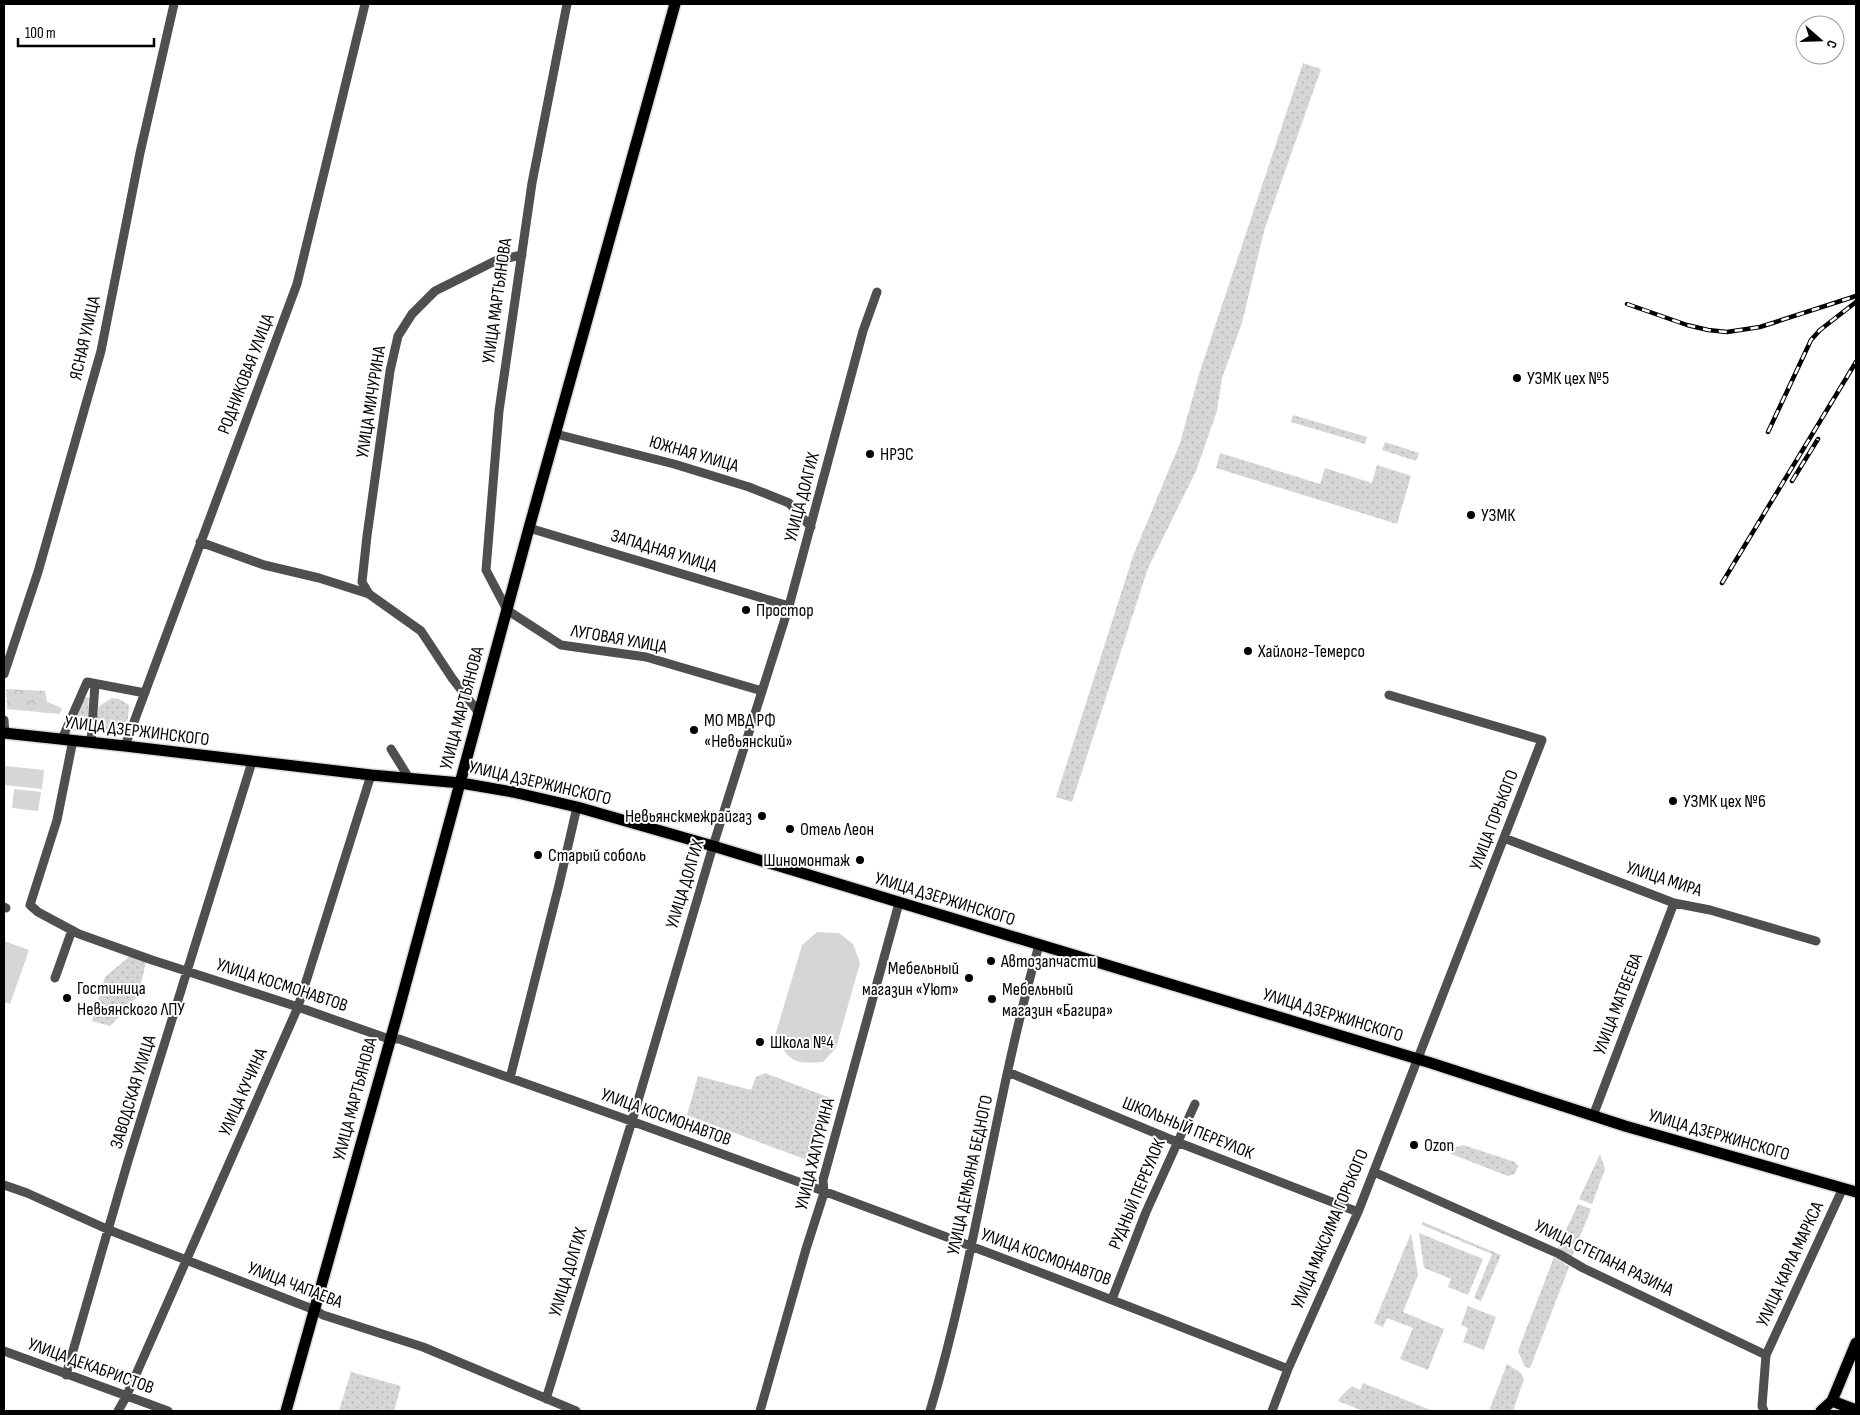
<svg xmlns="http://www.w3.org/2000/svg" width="1860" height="1415" viewBox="0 0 1860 1415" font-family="'Sofia Sans Condensed',sans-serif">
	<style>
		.grass { fill: url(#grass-dots) }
		.forest { fill: url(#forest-crowns) }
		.pitch { fill: #d6d6d6 }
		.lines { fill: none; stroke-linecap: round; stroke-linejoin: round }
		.major-casing { stroke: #dbdbdb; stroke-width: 14 }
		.minor { stroke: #4f4f4f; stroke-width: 9 }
		.major { stroke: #000; stroke-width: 11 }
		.rail-casing { stroke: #000; stroke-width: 4.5 }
		.rail { stroke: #fff; stroke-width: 2.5; stroke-dasharray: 8; stroke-linecap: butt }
		.poi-dot { fill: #000; stroke: #fff; stroke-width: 2 }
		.labels { text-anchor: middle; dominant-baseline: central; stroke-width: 4; stroke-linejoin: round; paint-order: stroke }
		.street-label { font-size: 18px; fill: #000; stroke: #fff }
		.poi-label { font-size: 18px; fill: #000; stroke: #fff; text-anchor: start }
	</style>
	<defs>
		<pattern id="grass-dots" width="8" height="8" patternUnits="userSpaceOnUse" patternTransform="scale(1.25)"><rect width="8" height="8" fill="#d6d6d6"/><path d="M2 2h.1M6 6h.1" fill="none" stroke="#b6b6b6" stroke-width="1.8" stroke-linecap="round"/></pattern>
		<pattern id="forest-crowns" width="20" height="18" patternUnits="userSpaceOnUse" patternTransform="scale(1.25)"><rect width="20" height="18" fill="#d6d6d6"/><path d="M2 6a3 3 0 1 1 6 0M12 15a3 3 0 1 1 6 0" fill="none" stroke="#b6b6b6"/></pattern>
	</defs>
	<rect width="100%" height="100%" fill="#fff"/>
	<!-- grass -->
	<path class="grass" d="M1303,63L1321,69L1264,231L1242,323L1222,378L1217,411L1196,471L1148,568L1072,802L1056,797L1133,556L1180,443L1200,371Z
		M1293,415L1367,437L1365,444L1291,422Z
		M1385,442L1419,453L1416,461L1382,450Z
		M1220,453L1320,484L1325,468L1372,483L1377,465L1411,476L1397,524L1216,468Z
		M84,697L89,698L87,732L70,730Z
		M112,698L119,699L129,705L128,718L125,730L114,734L100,730L96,719L99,706Z
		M130,956L146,962L138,996L110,1026L92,1021L105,977Z
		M765,1073L833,1099L815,1163L687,1115L698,1076L751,1090L756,1077Z
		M1463,1145L1515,1162L1518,1166L1515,1174L1508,1176L1451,1154L1454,1148Z
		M1600,1154L1605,1169L1592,1204L1579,1199Z
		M1578,1204L1591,1209L1571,1259L1557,1250Z
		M1423,1222L1501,1255L1481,1301L1474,1298L1492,1254L1422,1225Z
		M1411,1233L1418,1275L1403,1312L1444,1329L1428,1370L1400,1359L1413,1328L1387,1318L1383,1327L1374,1323Z
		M1419,1233L1483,1259L1468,1295L1448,1287L1451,1279L1424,1268Z
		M1554,1257L1569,1267L1530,1368L1525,1367L1518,1351Z
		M1468,1306L1496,1317L1484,1350L1463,1342L1468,1328L1461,1325Z
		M1507,1364L1521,1373L1524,1379L1513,1411H1489Z
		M351,1372L401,1386L394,1411H339Z
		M1363,1383L1433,1411H1363L1338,1401L1340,1397L1352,1386L1360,1390Z"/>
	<!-- forest -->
	<path class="forest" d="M6,689L45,691L47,702L62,708L60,714L7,709Z"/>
	<!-- pitch -->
	<path class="pitch" d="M5,766L44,770L42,789L4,785Z
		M14,789L41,792L38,811L12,808Z
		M817,932L839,933L853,944L860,963L836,1048L823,1062C793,1064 790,1062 775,1036L802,945Z
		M4,941L29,950L10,1004L4,1002Z"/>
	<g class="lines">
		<!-- major casing -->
		<g class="major-casing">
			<path id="major" d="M4,733L125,746L371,775L461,783L513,792L577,807L713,846L1431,1063L1625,1126L1856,1192
				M1832,1401L1856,1410
				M286,1411L397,1016L529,528L675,4
				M1821,1411L1832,1401L1856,1343"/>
		</g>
		<!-- minor -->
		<path class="minor" d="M567,4L532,183L499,411L486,570L507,610L561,645L646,657L762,691
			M556,434L674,464L749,487L789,503L811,527
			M529,528L789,606
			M200,542L264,565L319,578L369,594L421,631L452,678L479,713
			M369,594L362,582L367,536L390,371L398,336L412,314L435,291L497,260L522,255
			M4,674L38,572L101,351L140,153L174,4
			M4,720L5,733
			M62,739L87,682L145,693
			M73,740L57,820L30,905L38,912L79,934L152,960L298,1007L389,1039H399C698,1143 994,1252 1288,1369
			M91,742L95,684
			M125,746L297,284L365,4
			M391,749L409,778
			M1504,838L1674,903L1710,910L1816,941
			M4,907L6,908
			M55,978L72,930
			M1008,1072L1177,1142L1358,1212
			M510,1078L559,885L577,807
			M1593,1116L1674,903
			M1374,1172L1559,1254L1583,1268L1766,1355L1762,1406L1764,1411
			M4,1185L27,1193L109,1230L315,1310L323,1315L423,1347L576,1411
			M1112,1299L1146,1212L1195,1104
			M4,1351L168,1411
			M1766,1355L1843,1188
			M66,1375L128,1161L252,762
			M546,1399L632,1121L713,846L789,606L863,331L877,292
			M118,1411L126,1397L298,1007L371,775
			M760,1411L806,1249L824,1193L823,1180L899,903
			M930,1411C976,1258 995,1099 1039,945
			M1272,1411L1288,1369L1358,1212L1542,740L1389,695"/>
		<!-- major -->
		<use href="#major" class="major"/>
		<!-- rail casing -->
		<g class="rail-casing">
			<path id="rail" d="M1627,304L1687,325L1708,330L1727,332L1760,327L1856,296
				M1768,432L1811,340L1820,330L1856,302
				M1792,481L1818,439
				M1722,583L1856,362"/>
		</g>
		<!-- rail -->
		<use href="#rail" class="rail"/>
	</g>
	<!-- markers -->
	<g class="poi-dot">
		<circle cx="1517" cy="378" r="5"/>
		<circle cx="870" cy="454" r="5"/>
		<circle cx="1471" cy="515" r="5"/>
		<circle cx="746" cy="610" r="5"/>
		<circle cx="1248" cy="651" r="5"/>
		<circle cx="694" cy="730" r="5"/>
		<circle cx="1673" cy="801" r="5"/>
		<circle cx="762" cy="816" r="5"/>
		<circle cx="790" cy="829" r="5"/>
		<circle cx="538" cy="855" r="5"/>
		<circle cx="860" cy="860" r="5"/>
		<circle cx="991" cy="961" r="5"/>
		<circle cx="969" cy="978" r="5"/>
		<circle cx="67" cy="998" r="5"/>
		<circle cx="992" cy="999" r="5"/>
		<circle cx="760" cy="1042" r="5"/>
		<circle cx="1414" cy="1145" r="5"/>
	</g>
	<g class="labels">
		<!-- street labels -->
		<g class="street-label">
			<text transform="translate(497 301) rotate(-82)">УЛИЦА МАРТЬЯНОВА</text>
			<text transform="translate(85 338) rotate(-77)">ЯСНАЯ УЛИЦА</text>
			<text transform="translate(246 374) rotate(-69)">РОДНИКОВАЯ УЛИЦА</text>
			<text transform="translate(371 402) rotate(-81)">УЛИЦА МИЧУРИНА</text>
			<text transform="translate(694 454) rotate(16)">ЮЖНАЯ УЛИЦА</text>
			<text transform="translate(802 497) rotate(-75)">УЛИЦА ДОЛГИХ</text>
			<text transform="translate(664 551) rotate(17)">ЗАПАДНАЯ УЛИЦА</text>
			<text transform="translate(619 639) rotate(10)">ЛУГОВАЯ УЛИЦА</text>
			<text transform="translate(462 708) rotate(-75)">УЛИЦА МАРТЬЯНОВА</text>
			<text transform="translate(137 731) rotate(7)">УЛИЦА ДЗЕРЖИНСКОГО</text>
			<text transform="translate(540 783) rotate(13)">УЛИЦА ДЗЕРЖИНСКОГО</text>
			<text transform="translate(1494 820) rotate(-69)">УЛИЦА ГОРЬКОГО</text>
			<text transform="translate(1664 879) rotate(18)">УЛИЦА МИРА</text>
			<text transform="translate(685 884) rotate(-73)">УЛИЦА ДОЛГИХ</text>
			<text transform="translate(945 899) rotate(17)">УЛИЦА ДЗЕРЖИНСКОГО</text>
			<text transform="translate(282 985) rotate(18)">УЛИЦА КОСМОНАВТОВ</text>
			<text transform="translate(1618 1004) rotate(-69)">УЛИЦА МАТВЕЕВА</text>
			<text transform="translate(1333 1015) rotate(17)">УЛИЦА ДЗЕРЖИНСКОГО</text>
			<text transform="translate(133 1092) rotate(-73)">ЗАВОДСКАЯ УЛИЦА</text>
			<text transform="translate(243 1092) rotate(-66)">УЛИЦА КУЧИНА</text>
			<text transform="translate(355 1099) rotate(-75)">УЛИЦА МАРТЬЯНОВА</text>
			<text transform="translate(666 1117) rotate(20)">УЛИЦА КОСМОНАВТОВ</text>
			<text transform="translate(1188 1128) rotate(22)">ШКОЛЬНЫЙ ПЕРЕУЛОК</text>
			<text transform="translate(1719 1135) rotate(16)">УЛИЦА ДЗЕРЖИНСКОГО</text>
			<text transform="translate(815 1154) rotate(-76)">УЛИЦА ХАЛТУРИНА</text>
			<text transform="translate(970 1175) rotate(-78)">УЛИЦА ДЕМЬЯНА БЕДНОГО</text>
			<text transform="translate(1137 1194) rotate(-67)">РУДНЫЙ ПЕРЕУЛОК</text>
			<text transform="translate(1330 1229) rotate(-67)">УЛИЦА МАКСИМА ГОРЬКОГО</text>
			<text transform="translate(1046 1257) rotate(20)">УЛИЦА КОСМОНАВТОВ</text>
			<text transform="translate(1604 1258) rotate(26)">УЛИЦА СТЕПАНА РАЗИНА</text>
			<text transform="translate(1790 1264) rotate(-65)">УЛИЦА КАРЛА МАРКСА</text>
			<text transform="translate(568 1272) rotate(-73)">УЛИЦА ДОЛГИХ</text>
			<text transform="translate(295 1285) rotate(21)">УЛИЦА ЧАПАЕВА</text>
			<text transform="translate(91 1366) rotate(20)">УЛИЦА ДЕКАБРИСТОВ</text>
		</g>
		<!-- poi labels -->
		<g class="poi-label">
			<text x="1527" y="378">УЗМК цех №5</text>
			<text x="880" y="454">НРЭС</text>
			<text x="1481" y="515">УЗМК</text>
			<text x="756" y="610">Простор</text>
			<text x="1258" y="651">Хайлонг-Темерсо</text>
			<text x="704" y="720">МО МВД РФ<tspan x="704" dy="21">«Невьянский»</tspan></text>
			<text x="1683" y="801">УЗМК цех №6</text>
			<text x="752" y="816" text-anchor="end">Невьянскмежрайгаз</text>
			<text x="800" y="829">Отель Леон</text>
			<text x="548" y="855">Старый соболь</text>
			<text x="850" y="860" text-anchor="end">Шиномонтаж</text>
			<text x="1001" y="961">Автозапчасти</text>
			<text x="959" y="968" text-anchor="end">Мебельный<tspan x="959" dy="21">магазин «Уют»</tspan></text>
			<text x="77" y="988">Гостиница<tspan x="77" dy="21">Невьянского ЛПУ</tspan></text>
			<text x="1002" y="989">Мебельный<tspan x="1002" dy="21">магазин «Багира»</tspan></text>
			<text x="770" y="1042">Школа №4</text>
			<text x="1424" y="1145">Ozon</text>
		</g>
	</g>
	<!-- border -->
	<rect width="1860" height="1415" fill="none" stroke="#000000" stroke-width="10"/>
	<!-- north arrow -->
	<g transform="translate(1820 40) rotate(110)"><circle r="24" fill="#ffffff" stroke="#999999"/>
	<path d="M0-4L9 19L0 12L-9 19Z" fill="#000000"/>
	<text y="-8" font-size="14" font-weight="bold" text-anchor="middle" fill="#000000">С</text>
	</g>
	<!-- scale -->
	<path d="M18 38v8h136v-8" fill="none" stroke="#000000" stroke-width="2.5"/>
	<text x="25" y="38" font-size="15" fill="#000000" stroke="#ffffff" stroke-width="4" paint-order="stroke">100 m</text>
</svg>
